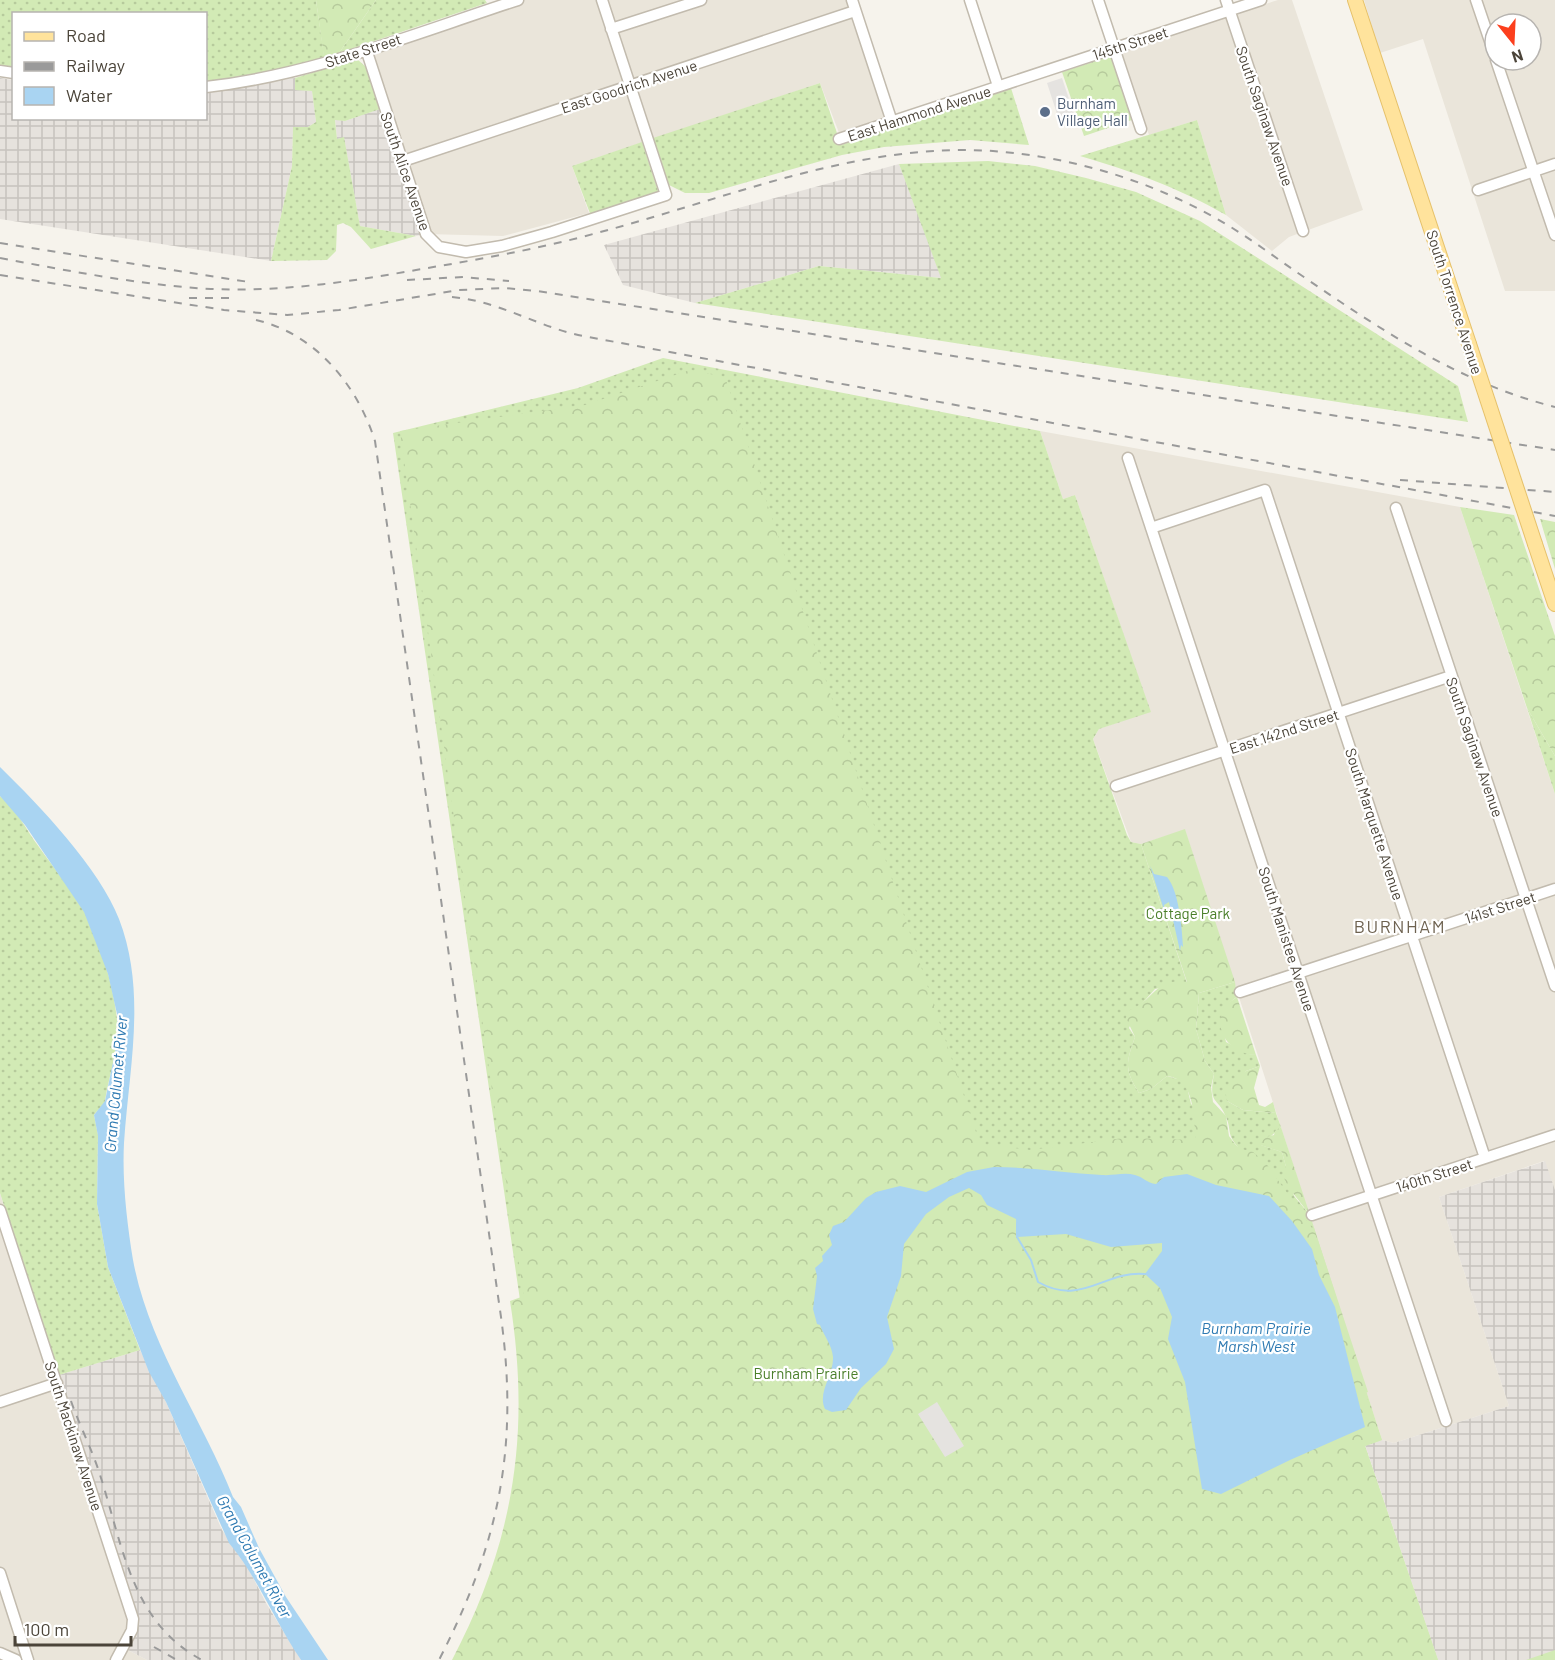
<svg xmlns="http://www.w3.org/2000/svg" width="1555" height="1660" viewBox="0 0 1555 1660" font-family="Barlow,sans-serif">
	<style>
		.residential { fill: #eae5da; fill-rule: evenodd }
		.industrial { fill: url(#industrial-grid) }
		.grass { fill: url(#grass-dots) }
		.forest { fill: url(#forest-crowns) }
		.parking { fill: #e5e3e0 }
		.water { fill: #a9d4f2 }
		.lines { fill: none; stroke-linecap: round; stroke-linejoin: round }
		.stream { stroke: #a9d4f2; stroke-width: 2 }
		.minor-casing { stroke: #c2bbae; stroke-width: 13 }
		.major-casing { stroke: #e6c16a; stroke-width: 16 }
		.minor { stroke: #fff; stroke-width: 10 }
		.major { stroke: #ffe39c; stroke-width: 14 }
		.rail { stroke: #9a9a9a; stroke-width: 2; stroke-dasharray: 8 8; stroke-linecap: butt }
		.major-bridge-casing { stroke: #e6c16a; stroke-width: 16; stroke-linecap: butt }
		.major-bridge { stroke: #ffe39c; stroke-width: 14 }
		.service-dot { fill: #5c6f8a; stroke: #fff; stroke-width: 2 }
		.labels { text-anchor: middle; dominant-baseline: central; stroke-width: 4.5; stroke-linejoin: round; paint-order: stroke }
		.street-label { font-size: 15px; fill: #4b4439; stroke: #fff }
		.service-label { font-size: 15px; fill: #4e5e75; stroke: #fff; text-anchor: start }
		.park-label { font-size: 15px; fill: #4a7f2a; stroke: #fff }
		.water-label { font-size: 16px; font-style: italic; fill: #2e7ab2; stroke: #fff }
		.quarter-label { font-size: 18px; letter-spacing: 1.5px; fill: #6e6250; stroke: #fff }
	</style>
	<defs>
		<pattern id="industrial-grid" width="8" height="8" patternUnits="userSpaceOnUse" patternTransform="scale(1.5)"><rect width="8" height="8" fill="#e6e2dd"/><path d="M0 4h8M4 0v8" fill="none" stroke="#c7c3be"/></pattern>
		<pattern id="grass-dots" width="8" height="8" patternUnits="userSpaceOnUse" patternTransform="scale(1.5)"><rect width="8" height="8" fill="#d2eab5"/><path d="M2 2h.1M6 6h.1" fill="none" stroke="#b6ca9c" stroke-width="1.8" stroke-linecap="round"/></pattern>
		<pattern id="forest-crowns" width="20" height="18" patternUnits="userSpaceOnUse" patternTransform="scale(1.5)"><rect width="20" height="18" fill="#d2eab5"/><path d="M2 6a3 3 0 1 1 6 0M12 15a3 3 0 1 1 6 0" fill="none" stroke="#b6ca9c"/></pattern>
	</defs>
	<rect width="100%" height="100%" fill="#f6f3ec"/>
	<!-- residential -->
	<path class="residential" d="M518,0H852L891,121L841,138L820,83L572,166L589,213L503,236L426,234L366,49Z
		M1278,0H1292L1363,210L1289,237L1272,251L1226,215L1197,120L1149,135L1120,50Z
		M1364,0H1555V291H1505L1423,39L1380,53ZM1495,24H1531V60H1495Z
		M1040,431L1460,507L1555,794V1190L1544,1161L1439,1197L1509,1406L1394,1443L1382,1440L1185,830L1141,844L1131,842L1093,739L1099,729L1150,711L1075,495L1063,499Z
		M0,1193L133,1617L124,1648L147,1660H0Z"/>
	<!-- industrial -->
	<path class="industrial" d="M0,78L13,80L14,118H206V92L295,78V90L312,91L316,122L308,127L293,128L292,166L271,261L0,219Z
		M385,107L426,234L416,236L360,226L344,138L337,139L335,119L345,121Z
		M899,164L942,278L819,266L695,303L623,285L604,245Z
		M1545,1161L1555,1190V1654L1535,1660H1438L1365,1445L1382,1440L1394,1443L1509,1406L1439,1197Z
		M140,1350L166,1402L222,1530L246,1564L266,1603L301,1660H147L124,1648L133,1630L59,1375Z"/>
	<!-- grass -->
	<path class="grass" d="M0,0H316L325,62L206,82V14H14L13,69L0,67Z
		M376,0H485L487,3L339,53Z
		M357,59L366,67L380,109L345,121L335,120L337,139L344,137L360,226L416,236L371,249L351,227L343,223L337,225L336,251L327,260L271,261L292,166L293,127H308L316,122L312,91L295,90V78Z
		M820,83L841,145L1011,88L1029,145L970,140L884,147L842,155L709,193H685L669,185L653,138Z
		M1197,120L1226,215C1177,187 1134,172 1080,156Z
		M642,142L658,191L655,197L591,216L572,166Z
		M988,161L1035,166L1086,178L1136,192L1200,221L1458,386L1468,422L695,303L819,266L941,278L899,164Z
		M663,358L1040,431L1063,499L1075,495L1151,712L1099,729L1093,739L1127,835L1131,842L1141,844L1187,983L1155,989L1139,1007L1129,1028L1135,1037C1126,1063 1124,1069 1139,1093L1151,1089L1167,1076L1181,1080L1187,1087L1191,1104L1238,1147C1226,1133 1232,1131 1226,1117C1218,1096 1208,1106 1214,1074L1205,1061L1196,1029L1199,993L1235,982L1237,997C1220,1007 1222,1025 1226,1042L1249,1054L1256,1055L1260,1066L1246,1071L1227,1101L1243,1110L1276,1113L1281,1127L1261,1145L1282,1152L1294,1196L1310,1215L1382,1440L1365,1446L1438,1660L512,1563L531,1375L393,433L578,388Z
		M1527,708L1555,756V794Z
		M0,796C17,809 26,830 39,847C54,868 71,889 84,911C100,939 121,1007 117,1039C115,1060 108,1081 105,1101C104,1106 97,1110 94,1115L98,1135L97,1204L108,1267L140,1350L59,1375L0,1193Z"/>
	<!-- forest -->
	<path class="forest" d="M316,0H376L339,53L324,58Z
		M1111,56L1132,120L1084,136L1062,72Z
		M690,370L725,377L980,1144L1030,1150L1124,1138L1196,1140C1193,1118 1196,1079 1167,1076L1151,1089L1139,1093C1124,1069 1126,1063 1135,1037L1126,1018L1128,1011C1156,1000 1153,978 1187,982L1141,844L1185,829L1235,982L1199,993L1196,1029L1205,1061L1214,1074L1211,1087L1213,1102L1226,1116L1229,1136L1238,1148L1253,1152L1265,1162L1312,1228H1314L1368,1392L1365,1393L1382,1440L1365,1446L1438,1660H452C514,1542 531,1433 510,1301L524,1296L492,1090L400,431L585,405Z
		M1460,507L1514,515L1555,636V756L1527,708Z
		M1540,519L1555,522V569Z
		M1237,997L1256,1055C1222,1054 1206,1015 1237,997Z
		M1260,1066L1254,1088L1259,1105L1265,1107L1273,1102L1276,1113L1243,1110L1227,1101L1225,1089L1246,1071Z
		M1281,1127L1310,1215L1289,1188L1283,1176L1286,1167L1282,1152L1260,1145L1265,1137L1274,1135L1275,1131Z
		M1555,1650V1660H1526Z"/>
	<!-- parking -->
	<path class="parking" d="M1062,78L1075,117L1060,123L1047,83Z
		M937,1402L964,1446L945,1457L918,1414Z"/>
	<!-- water -->
	<path class="water" d="M0,767C39,805 100,869 119,919C147,992 129,1068 124,1143C122,1181 127,1223 133,1260C149,1346 202,1418 233,1497L241,1507L259,1548L286,1597L328,1660H301C275,1622 257,1576 229,1543L166,1402L149,1372L108,1267L97,1204L98,1136L94,1115L105,1101L118,1038L117,1014L108,974L84,912L25,825L0,796Z
		M1150,866L1154,874L1167,877C1179,891 1182,928 1183,947L1181,945L1180,951L1169,902L1164,905L1165,913Z
		M994,1167C1030,1167 1066,1173 1102,1175C1113,1176 1124,1172 1135,1175C1143,1177 1147,1183 1156,1184L1164,1177L1187,1174L1216,1185L1269,1196L1292,1221L1312,1249L1319,1275L1335,1307L1365,1427L1290,1460L1221,1494L1202,1489L1185,1382L1168,1339L1172,1317L1160,1288L1145,1274L1162,1251V1243L1111,1247L1066,1234L1017,1237L1016,1219L987,1205L981,1195L969,1188L949,1197L926,1214L904,1244L901,1276L887,1317L894,1349L886,1364L861,1388L846,1410L832,1412L825,1409C817,1392 834,1375 833,1357C832,1345 824,1336 820,1325L817,1324L813,1309L817,1276L815,1268L823,1261L822,1256L832,1245L829,1235L833,1226L844,1222L866,1198L876,1192L900,1186L926,1192L967,1172Z"/>
	<g class="lines">
		<!-- stream -->
		<path class="stream" d="M1017,1223V1237L1031,1260L1038,1282C1082,1307 1105,1270 1145,1274"/>
		<!-- minor casing -->
		<g class="minor-casing">
			<path id="minor" d="M852,0L892,122
				M970,0L998,86
				M1098,0L1141,129
				M1226,0L1303,231
				M1476,0L1495,56
				M611,29L701,0
				M366,49L426,234L439,247L466,252L502,246L552,232L666,195L602,0
				M1496,60L1555,235
				M0,71L14,73
				M206,87C313,75 416,33 518,0
				M839,139L1261,0
				M403,161L855,11
				M1478,190L1555,164
				M1128,458L1446,1421
				M1396,508L1555,986
				M1151,528L1265,490L1485,1158
				M1116,786L1451,676
				M1240,992L1555,889
				M0,1210L133,1619L132,1630L116,1660
				M1312,1215L1555,1135
				M0,1402L57,1383
				M0,1573L28,1660
				M0,1653L16,1660"/>
		</g>
		<!-- major casing -->
		<g class="major-casing">
			<path id="major" d="M1355,0L1469,344
				M1535,544L1555,604"/>
		</g>
		<!-- minor -->
		<use href="#minor" class="minor"/>
		<!-- major -->
		<use href="#major" class="major"/>
		<!-- rail -->
		<path class="rail" d="M0,243L249,282
			M0,258C70,271 140,285 211,289C281,292 348,282 416,270C475,260 534,250 593,234C724,200 856,142 993,151C1070,157 1145,179 1212,216C1241,232 1268,252 1295,271C1377,327 1456,382 1555,407
			M0,275L224,310L287,315L339,310L459,290L504,288L537,291L1555,450
			M407,280L463,277L509,281
			M452,297C499,301 538,327 583,336L1555,516
			M189,298H231
			M256,320C316,334 357,385 375,441L501,1317C519,1448 499,1543 439,1660
			M1400,480L1555,492
			M71,1401C80,1427 93,1451 101,1478C123,1547 132,1623 202,1660
			M154,1647L177,1660"/>
		<!-- major-bridge casing -->
		<g class="major-bridge-casing">
			<path id="major-bridge" d="M1469,344L1535,544"/>
		</g>
		<!-- major-bridge -->
		<use href="#major-bridge" class="major-bridge"/>
	</g>
	<!-- markers -->
	<circle class="service-dot" cx="1045" cy="112" r="6"/>
	<g class="labels">
		<!-- street labels -->
		<g class="street-label">
			<text transform="translate(1130 43) rotate(-18)">145th Street</text>
			<text transform="translate(363 50) rotate(-18)">State Street</text>
			<text transform="translate(629 86) rotate(-18)">East Goodrich Avenue</text>
			<text transform="translate(919 113) rotate(-18)">East Hammond Avenue</text>
			<text transform="translate(1265 116) rotate(71)">South Saginaw Avenue</text>
			<text transform="translate(406 171) rotate(71)">South Alice Avenue</text>
			<text transform="translate(1455 302) rotate(72)">South Torrence Avenue</text>
			<text transform="translate(1284 731) rotate(-18)">East 142nd Street</text>
			<text transform="translate(1475 747) rotate(71)">South Saginaw Avenue</text>
			<text transform="translate(1375 824) rotate(72)">South Marquette Avenue</text>
			<text transform="translate(1500 907) rotate(-18)">141st Street</text>
			<text transform="translate(1287 939) rotate(72)">South Manistee Avenue</text>
			<text transform="translate(1434 1175) rotate(-18)">140th Street</text>
			<text transform="translate(74 1436) rotate(72)">South Mackinaw Avenue</text>
		</g>
		<!-- service labels -->
		<g class="service-label">
			<text x="1057" y="103">Burnham<tspan x="1057" dy="17">Village Hall</tspan></text>
		</g>
		<!-- park labels -->
		<g class="park-label">
			<text x="1188" y="913">Cottage Park</text>
			<text x="806" y="1373">Burnham Prairie</text>
		</g>
		<!-- water labels -->
		<g class="water-label">
			<text transform="translate(115 1084) rotate(-85)">Grand Calumet River</text>
			<text x="1256" y="1327">Burnham Prairie<tspan x="1256" dy="18">Marsh West</tspan></text>
			<text transform="translate(255 1556) rotate(61)">Grand Calumet River</text>
		</g>
		<!-- quarter labels -->
		<g class="quarter-label">
			<text x="1400" y="926">BURNHAM</text>
		</g>
	</g>
	<!-- legend -->
	<rect x="12" y="12" width="195" height="108" fill="#ffffff" stroke="#b7b4b0" stroke-width="1.5"/>
	<rect x="24" y="32" width="30" height="9" fill="#ffe39c" stroke="#b7b4b0" stroke-width="1.5"/>
	<text x="66" y="42" font-size="18" fill="#4b4439">Road</text>
	<rect x="24" y="62" width="30" height="9" fill="#9a9a9a" stroke="#b7b4b0" stroke-width="1.5"/>
	<text x="66" y="72" font-size="18" fill="#4b4439">Railway</text>
	<rect x="24" y="87" width="30" height="18" fill="#a9d4f2" stroke="#b7b4b0" stroke-width="1.5"/>
	<text x="66" y="102" font-size="18" fill="#4b4439">Water</text>
	<!-- north arrow -->
	<g transform="translate(1513 42) rotate(162)"><circle r="28" fill="#ffffff" stroke="#b7b4b0" stroke-width="1.5"/>
	<path d="M0-4.5L10 22L0 15L-10 22Z" fill="#fc3f1d"/>
	<text y="-9" font-size="16" font-weight="bold" text-anchor="middle" fill="#4b4439">N</text>
	</g>
	<!-- scale -->
	<path d="M15 1636v9h116v-9" fill="none" stroke="#4b4439" stroke-width="3"/>
	<text x="24" y="1636" font-size="18" fill="#4b4439" stroke="#ffffff" stroke-width="4.5" paint-order="stroke">100 m</text>
</svg>
